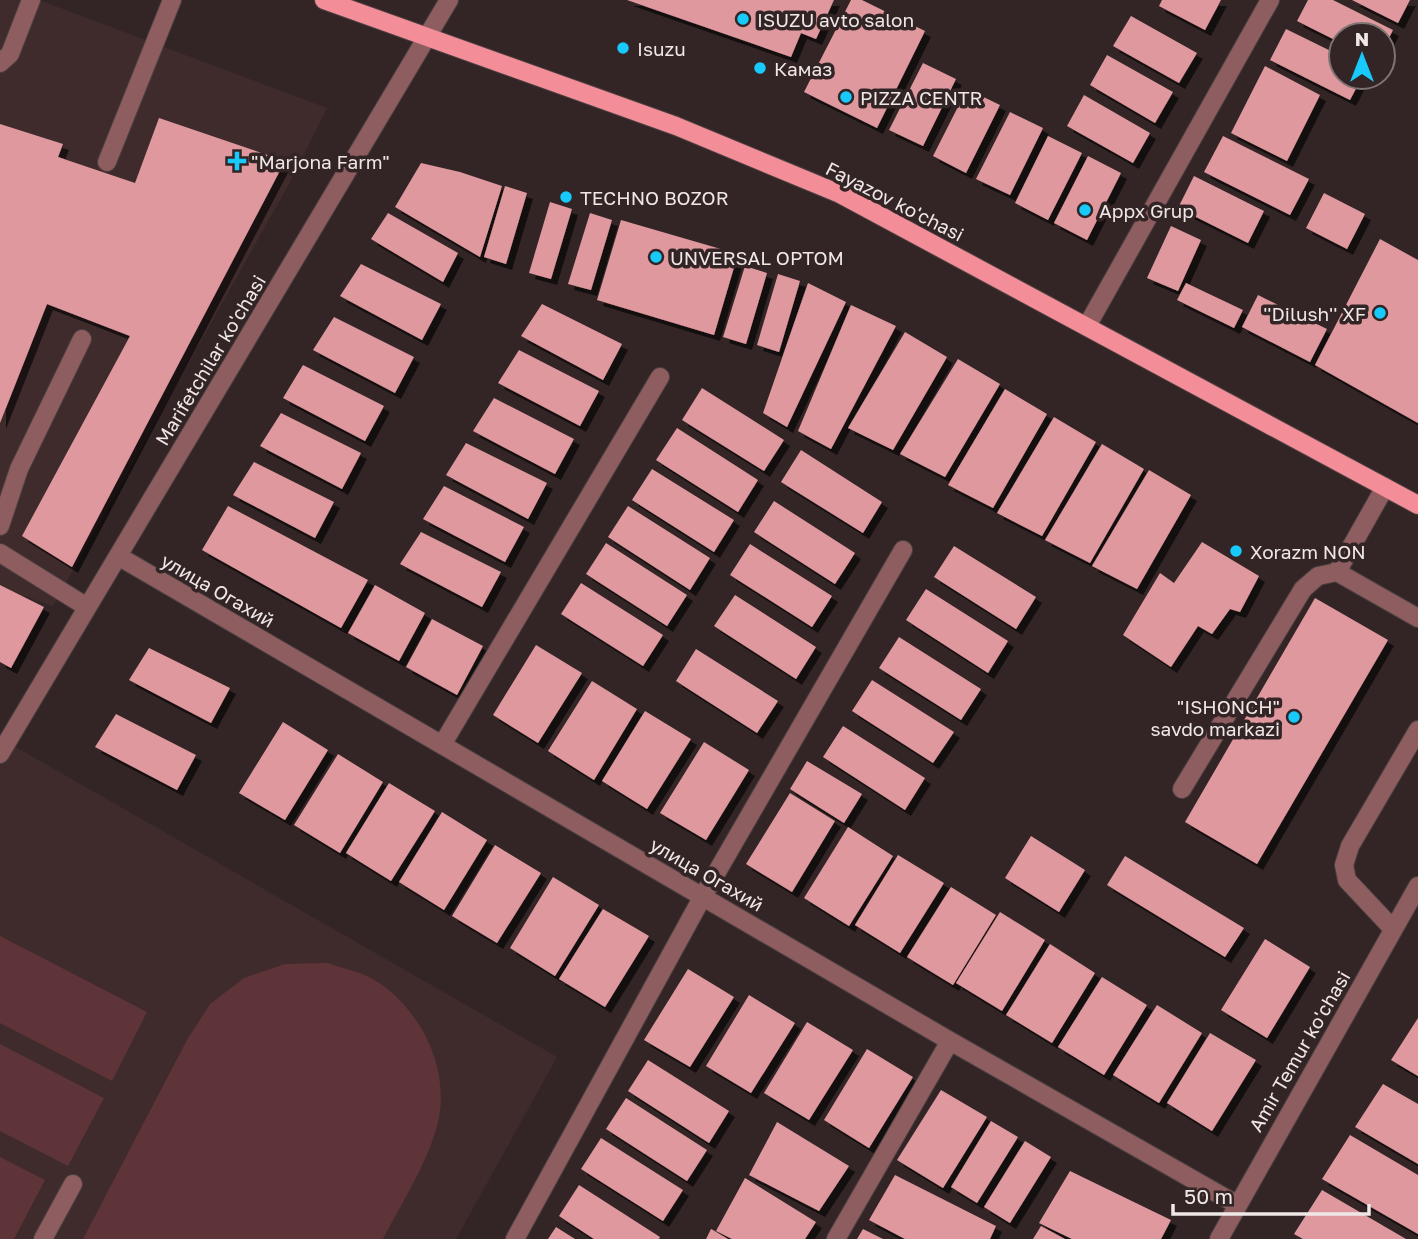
<svg xmlns="http://www.w3.org/2000/svg" width="1418" height="1239" viewBox="0 0 1418 1239" font-family="'Golos Text',sans-serif">
	<style>
		.built { fill: #402b2c }
		.green { fill: #5e3438 }
		.building { fill: #df999e; filter: url(#shadow) }
		.lines { fill: none; stroke-linecap: round; stroke-linejoin: round }
		.minor-casing { stroke: #4d4041; stroke-width: 20 }
		.major-casing { stroke: #4d4041; stroke-width: 20 }
		.minor { stroke: #8e5d60; stroke-width: 18 }
		.major { stroke: #f38d97; stroke-width: 18 }
		.poi-dot { fill: #18cafb; stroke: #332526; stroke-width: 2.5 }
		.labels { text-anchor: middle; dominant-baseline: central; stroke-width: 7; stroke-linejoin: round; paint-order: stroke }
		.poi-label { font-size: 19px; fill: #f0e7e7; stroke: #332526; text-anchor: start }
		.street-label { font-size: 19px; fill: #f0e7e7; stroke: #332526 }
	</style>
	<defs>
		<filter id="shadow"><feDropShadow dx="6" dy="6" stdDeviation="0" flood-color="#0009"/></filter>
	</defs>
	<rect width="100%" height="100%" fill="#332526"/>
	<!-- built -->
	<path class="built" d="M0,0H39L327,108L290,182L53,606L0,588Z
		M0,738L557,1057L456,1239H0Z"/>
	<!-- green -->
	<path class="green" d="M0,936L147,1012L112,1081L0,1023Z
		M328,963C341,968 357,971 369,977C418,1003 451,1067 438,1122C428,1163 402,1202 383,1239H83L187,1040L210,1004L244,978L285,964Z
		M0,1044L104,1098L68,1166L0,1131Z
		M0,1157L45,1180L14,1239H0Z"/>
	<!-- building -->
	<path class="building" d="M627,0H834L816,39L801,33L791,57Z
		M851,0H862L925,31L877,128L804,92Z
		M1162,0H1221L1205,30L1159,6Z
		M1308,0H1333L1393,30L1383,50V35H1341V43L1297,21Z
		M1352,0H1410L1398,23Z
		M1131,16L1197,53L1179,83L1113,46Z
		M1286,29L1341,56V77H1362L1350,100L1270,60Z
		M1107,55L1173,92L1155,123L1090,85Z
		M923,63L956,79L923,146L889,130Z
		M1265,66L1320,95L1287,161L1231,133Z
		M967,89L1000,105L966,173L933,156Z
		M1084,95L1150,133L1133,163L1067,126Z
		M1010,112L1043,128L1010,195L976,179Z
		M159,118L285,161L72,567L22,536L130,336L47,304L0,423V124L63,144L58,157L135,183Z
		M1048,136L1082,153L1048,220L1015,203Z
		M1223,136L1309,179L1290,215L1204,172Z
		M1088,156L1121,173L1087,240L1054,223Z
		M421,163L460,172L502,186L480,257L395,207Z
		M1194,176L1264,211L1248,243L1178,208Z
		M505,186L527,193L506,264L484,257Z
		M1324,193L1365,214L1347,249L1306,228Z
		M550,202L572,209L551,279L529,273Z
		M388,213L458,253L443,282L371,239Z
		M590,213L612,220L591,290L568,284Z
		M621,220L738,254L714,335L597,300Z
		M1171,226L1201,240L1178,291L1147,278Z
		M1380,239L1418,260V423L1315,365Z
		M361,264L441,304L422,340L340,296Z
		M745,266L767,273L746,344L723,337Z
		M778,274L800,281L779,352L757,345Z
		M808,283L846,302L787,427L763,413Z
		M1186,283L1243,310L1234,328L1177,300Z
		M1258,295L1327,329L1310,362L1242,327Z
		M542,304L622,344L603,380L521,336Z
		M851,305L896,326L831,449L798,431Z
		M334,317L414,357L395,393L313,350Z
		M905,332L947,357L893,450L848,428Z
		M519,350L599,391L580,426L498,383Z
		M958,359L1000,384L945,477L900,454Z
		M303,365L384,406L365,441L283,398Z
		M702,388L784,440L764,471L682,420Z
		M1005,389L1047,414L993,508L948,485Z
		M494,398L574,439L555,474L473,431Z
		M281,413L361,453L342,489L260,446Z
		M1054,417L1096,442L1042,536L997,513Z
		M677,428L758,480L738,512L656,460Z
		M466,443L547,483L528,519L446,475Z
		M1102,444L1144,469L1090,563L1045,540Z
		M801,450L882,502L863,533L781,482Z
		M254,462L334,502L315,538L233,495Z
		M652,469L734,520L714,552L632,500Z
		M1149,470L1191,495L1137,589L1092,566Z
		M444,486L524,527L505,562L423,519Z
		M774,501L855,553L835,584L754,532Z
		M228,506L368,580L341,628L202,550Z
		M628,506L710,558L690,590L608,537Z
		M421,532L501,572L482,607L400,564Z
		M1202,542L1259,576L1240,612L1230,609L1212,634L1198,626L1171,667L1123,635L1160,573L1174,583Z
		M606,543L687,595L667,626L586,574Z
		M750,544L832,596L812,627L730,575Z
		M954,546L1036,597L1016,629L934,577Z
		M581,583L663,635L643,666L561,614Z
		M0,585L44,607L11,668L0,662Z
		M375,585L425,613L399,661L348,633Z
		M926,589L1008,641L988,673L906,620Z
		M735,595L816,647L796,679L714,626Z
		M1315,598L1388,640L1257,864L1185,822Z
		M432,619L483,646L457,695L406,667Z
		M899,637L981,689L961,720L879,668Z
		M536,645L582,673L538,743L493,715Z
		M149,648L230,688L211,723L129,680Z
		M696,649L778,701L757,733L676,681Z
		M872,680L954,732L933,763L852,711Z
		M592,681L637,709L594,780L548,751Z
		M645,711L691,739L647,809L602,781Z
		M116,714L196,755L177,790L95,747Z
		M283,722L328,750L285,820L239,793Z
		M843,726L925,778L905,810L823,757Z
		M704,742L749,770L706,840L660,813Z
		M338,754L383,782L340,853L294,825Z
		M807,761L862,794L844,823L790,789Z
		M389,783L435,811L391,881L346,853Z
		M790,793L835,821L792,892L746,864Z
		M442,812L487,840L444,910L399,882Z
		M848,827L893,856L849,926L804,898Z
		M1031,836L1085,870L1059,912L1005,878Z
		M495,845L541,873L497,943L452,916Z
		M898,855L944,883L900,953L855,925Z
		M1125,856L1244,928L1225,957L1107,885Z
		M553,877L599,905L555,976L510,948Z
		M951,887L996,915L953,985L907,957Z
		M603,909L649,936L605,1007L559,979Z
		M1000,912L1045,940L1002,1011L956,983Z
		M1265,939L1310,967L1267,1038L1221,1010Z
		M1050,944L1095,973L1052,1043L1006,1015Z
		M688,969L734,997L690,1067L644,1040Z
		M1102,977L1147,1005L1104,1075L1058,1047Z
		M749,995L795,1023L751,1093L706,1066Z
		M1157,1005L1202,1033L1159,1103L1113,1075Z
		M1418,1018V1076L1391,1060Z
		M807,1022L853,1050L809,1120L764,1093Z
		M1210,1033L1256,1060L1212,1131L1167,1103Z
		M867,1049L913,1077L869,1148L824,1120Z
		M648,1060L729,1111L709,1143L628,1091Z
		M1383,1084L1418,1104V1164L1355,1127Z
		M941,1090L987,1117L943,1188L897,1160Z
		M626,1098L707,1150L687,1181L606,1129Z
		M991,1121L1018,1137L977,1203L951,1187Z
		M777,1122L849,1166L819,1211L749,1175Z
		M1350,1135L1418,1175V1234L1322,1179Z
		M601,1138L683,1190L663,1221L581,1169Z
		M1025,1141L1051,1157L1010,1223L984,1207Z
		M1070,1171L1171,1220L1161,1239H1072L1039,1223Z
		M895,1175L996,1226L990,1239H905L869,1220Z
		M745,1178L816,1222L805,1239H732L716,1231Z
		M579,1185L660,1237L659,1239H594L559,1216Z
		M1322,1190L1406,1239H1303L1294,1234Z
		M1041,1226L1065,1239H1033Z
		M556,1227L575,1239H548Z
		M711,1229L713,1230L728,1239H706Z
		M863,1229L883,1239H857Z"/>
	<g class="lines">
		<!-- minor casing -->
		<g class="minor-casing">
			<path id="minor" d="M0,63L10,54L31,0
				M107,162L172,0
				M1087,326L1270,0
				M0,526L19,469L82,339
				M0,553L87,607
				M118,556L950,1041L1236,1204
				M1337,572L1385,487
				M442,745L660,377
				M0,754L449,0
				M1182,789L1303,589L1318,576L1337,572L1418,618
				M1393,929L1347,880L1344,865L1350,846L1418,730
				M43,1239L73,1184
				M515,1239L703,896L903,550
				M836,1239L950,1041
				M1219,1239L1418,886"/>
		</g>
		<!-- major casing -->
		<g class="major-casing">
			<path id="major" d="M324,0L676,126L840,194L1418,505"/>
		</g>
		<!-- minor -->
		<use href="#minor" class="minor"/>
		<!-- major -->
		<use href="#major" class="major"/>
	</g>
	<!-- markers -->
	<g class="poi-dot">
		<circle cx="743" cy="19" r="7"/>
		<circle cx="623" cy="48" r="7"/>
		<circle cx="760" cy="68" r="7"/>
		<circle cx="846" cy="97" r="7"/>
		<path d="M233.5 150.5h7v7h7v7h-7v7h-7v-7h-7v-7h7z"/>
		<circle cx="566" cy="197" r="7"/>
		<circle cx="1085" cy="210" r="7"/>
		<circle cx="656" cy="257" r="7"/>
		<circle cx="1380" cy="313" r="7"/>
		<circle cx="1236" cy="551" r="7"/>
		<circle cx="1294" cy="717" r="7"/>
	</g>
	<g class="labels">
		<!-- poi labels -->
		<g class="poi-label">
			<text x="757" y="19">ISUZU avto salon</text>
			<text x="637" y="48">Isuzu</text>
			<text x="774" y="68">Камаз</text>
			<text x="860" y="97">PIZZA CENTR</text>
			<text x="251" y="161">"Marjona Farm"</text>
			<text x="580" y="197">TECHNO BOZOR</text>
			<text x="1099" y="210">Appx Grup</text>
			<text x="670" y="257">UNVERSAL OPTOM</text>
			<text x="1366" y="313" text-anchor="end">''Dilush'' XF</text>
			<text x="1250" y="551">Xorazm NON</text>
			<text x="1280" y="706" text-anchor="end">"ISHONCH"<tspan x="1280" dy="22">savdo markazi</tspan></text>
		</g>
		<!-- street labels -->
		<g class="street-label">
			<text transform="translate(895 201) rotate(27)">Fayazov ko'chasi</text>
			<text transform="translate(210 360) rotate(-59)">Marifetchilar ko'chasi</text>
			<text transform="translate(218 590) rotate(30)">улица Огахий</text>
			<text transform="translate(707 874) rotate(30)">улица Огахий</text>
			<text transform="translate(1299 1051) rotate(-60)">Amir Temur ko'chasi</text>
		</g>
	</g>
	<!-- north arrow -->
	<g transform="translate(1362 56)"><circle r="33" fill="#332526" stroke="#7f7373" stroke-width="2"/>
	<path d="M0-5L12 26L0 18L-12 26Z" fill="#18cafb"/>
	<text y="-10" font-size="19" font-weight="bold" text-anchor="middle" fill="#f0e7e7">N</text>
	</g>
	<!-- scale -->
	<path d="M1173 1204v10h196v-10" fill="none" stroke="#f0e7e7" stroke-width="3.5"/>
	<text x="1184" y="1204" font-size="21" fill="#f0e7e7" stroke="#332526" stroke-width="5" paint-order="stroke">50 m</text>
</svg>
